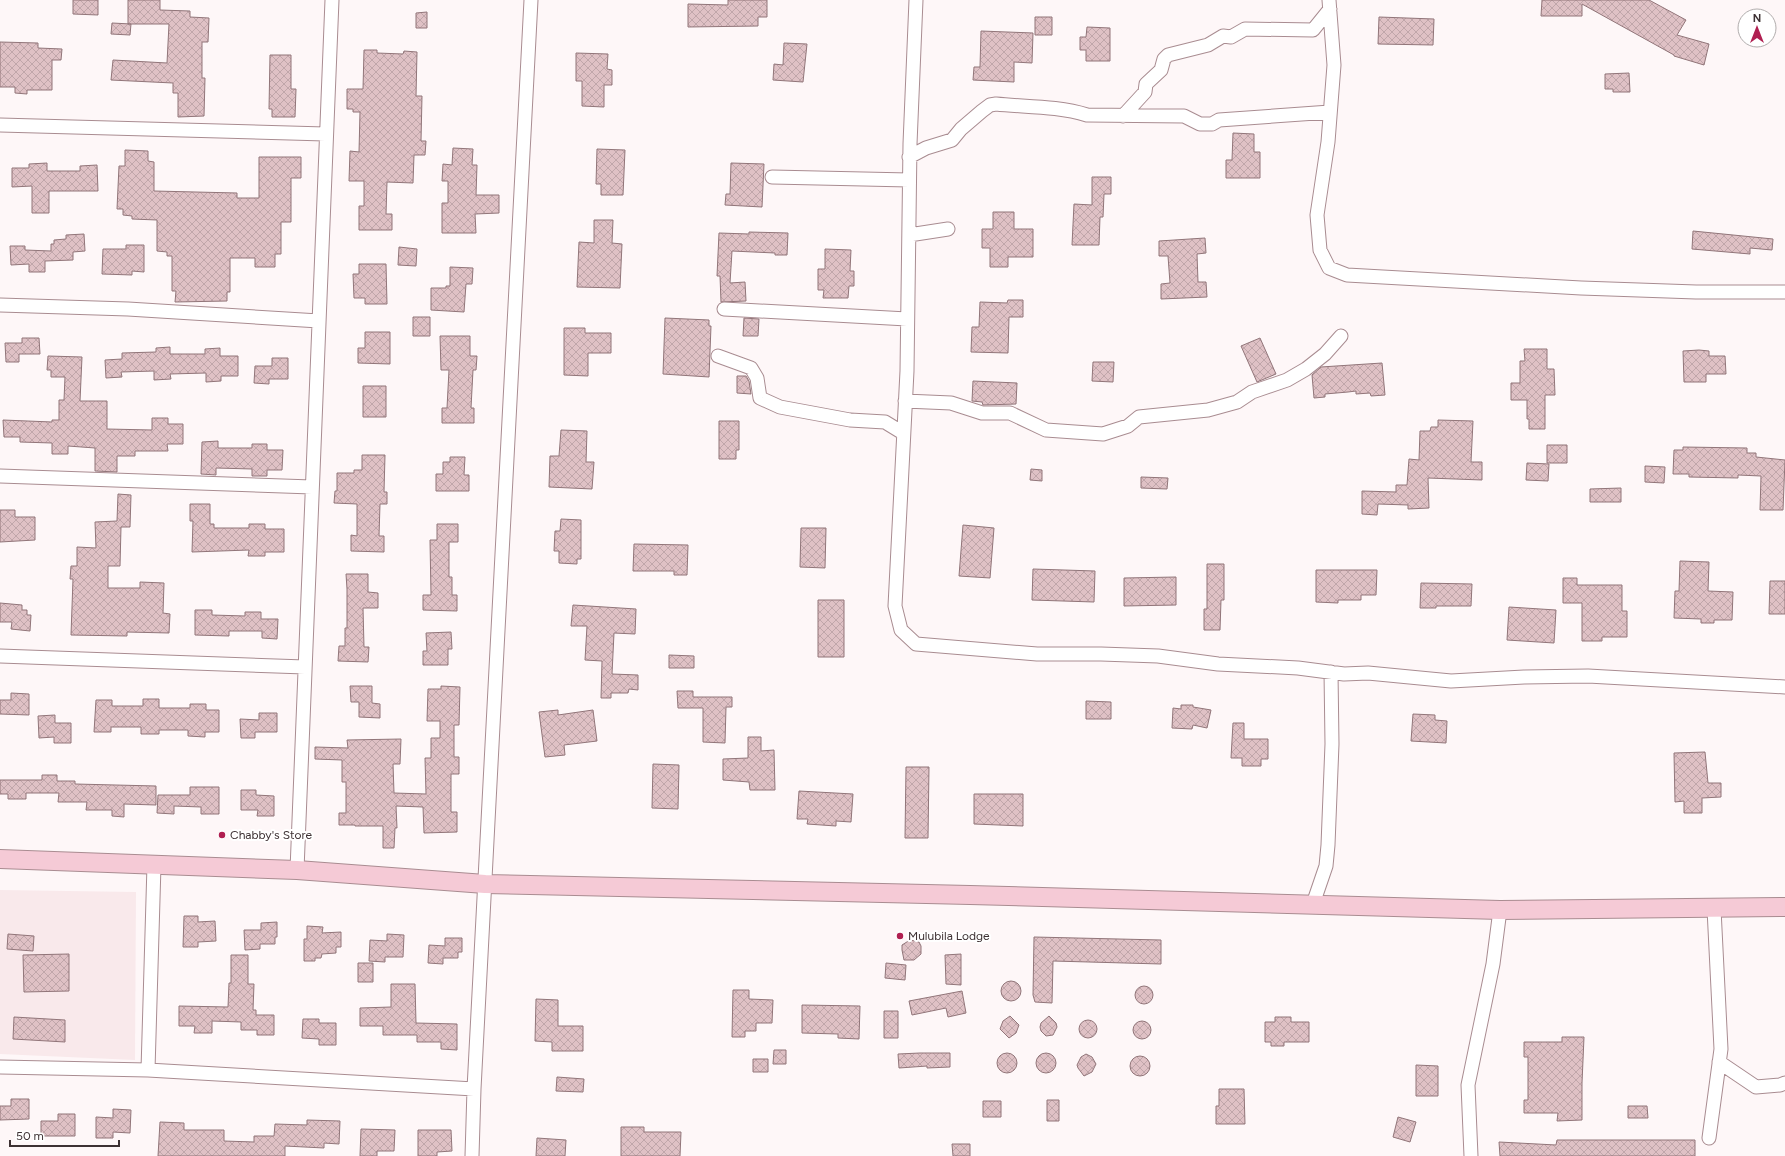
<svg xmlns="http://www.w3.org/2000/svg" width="1785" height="1156" viewBox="0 0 1785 1156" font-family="Figtree,sans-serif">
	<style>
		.built { fill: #f9e9eb }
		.building { fill: url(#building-cross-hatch); stroke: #917579 }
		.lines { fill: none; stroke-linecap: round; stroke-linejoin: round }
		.street-casing { stroke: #a98c91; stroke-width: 15 }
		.secondary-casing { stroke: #a98c91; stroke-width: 20 }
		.street { stroke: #fff; stroke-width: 13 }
		.secondary { stroke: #f5cad6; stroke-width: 18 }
		.poi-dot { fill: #b01f51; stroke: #fff; stroke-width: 1.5 }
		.labels { text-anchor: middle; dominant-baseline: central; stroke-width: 4; stroke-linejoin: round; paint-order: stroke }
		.poi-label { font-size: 12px; fill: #3d3133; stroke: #fff; text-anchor: start }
	</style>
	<defs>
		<pattern id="building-cross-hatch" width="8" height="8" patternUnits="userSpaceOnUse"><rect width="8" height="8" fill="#dfc1c5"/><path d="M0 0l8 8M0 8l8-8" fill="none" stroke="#c0a6aa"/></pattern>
	</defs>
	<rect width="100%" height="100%" fill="#fef7f8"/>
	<!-- built -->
	<path class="built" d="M0,890L136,892L135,1060L0,1054Z"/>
	<!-- building -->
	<path class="building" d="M73,0H98V15L73,14Z
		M128,0H160V10L190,11V17L209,18L208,42H202V78H205L204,116L178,117V93H173V83L111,80L113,60L167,63L169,24H128Z
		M728,0H767V17H758V26L688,27V4L728,5Z
		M1542,0H1649L1686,20L1677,35L1709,44L1704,65L1674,56V55L1582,4V16H1541Z
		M427,12V28H416V13Z
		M1035,17H1052V35H1035Z
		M1379,17L1434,19L1433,45L1378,44Z
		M112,23L131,24L130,35L111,34Z
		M1087,27L1110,28V61H1086V50H1080V37H1086Z
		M981,31L1033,33L1032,63L1014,62V82L973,80L974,67H980Z
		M0,42L38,43V48L62,49L61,60H52V90H27V94L15,93V87H0Z
		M784,43L807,44L803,82L773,80L774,64L783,65Z
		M364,50H377V53L403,54L404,51L417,52L416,96H422L421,141H426L425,155H414L413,183L387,182L386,214H392V230H359V206H364V181H349L350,151L359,152L360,112H353V109H347V89H363Z
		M576,53L608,54L607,69L612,70V85H604V107L582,106V81H576Z
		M270,55H291V89H296L295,117H272V109H269Z
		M1629,73L1630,92H1613V89H1605V74Z
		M1233,133L1254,134V152H1260V178H1226V160H1232Z
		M453,148L473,149L472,165H477L476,195H499V213L475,214L476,233H442V203H448V181H442L443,164L452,165Z
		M597,149L625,150L623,195H601V184H596Z
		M125,150L148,151V161L154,162V191L237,193V198H259V157H301V178H291V222H281V254H275V267H255V258H230V292H227V301L175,302L176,291H172V256H167V252L157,251V220L132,219V216L123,215V209H117L119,166H125Z
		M47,163V171H80V166L97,165L98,191H49V213H32V186L12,187V168H29V164Z
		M731,163L764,164L762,207L725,205L726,194H730Z
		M1092,177H1111V194H1104L1103,217H1100L1099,245H1072L1074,204L1092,205Z
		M993,212H1014V229H1033V257H1008V267H990V248H982V229H993Z
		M594,220H613L612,243L622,244L620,288L577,287L579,242L594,243Z
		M1693,231L1773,239L1772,250L1750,248V254L1692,249Z
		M749,232L788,233L787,255H775V253L732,251L730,283L745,282L746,301L721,302L720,276H717L719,233L749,234Z
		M84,234L85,251L73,252V260L45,261V272H29V264L11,265L10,246H25V250L51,251V244H54V240L66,239V235Z
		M1205,238L1206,253L1197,254L1198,282H1206L1207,297L1161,299V284L1170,283L1168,256H1159V241Z
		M126,245H144V272L132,271V275L102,274L103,249H126Z
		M399,247L417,249L416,266L398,265Z
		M825,249L851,250L850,271H854V286H849L848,298H823L824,290H818V269H825Z
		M359,264H386L387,304H365V298H354L353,274H359Z
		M450,267L473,268L472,284H466L464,312L431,310V288H446V286H450Z
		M1008,300H1023V317H1009L1008,353L971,352L972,327H979L980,302L1007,303Z
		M413,317H430V336H413Z
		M665,318L709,320V326H711L709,377L663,374Z
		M744,318L759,319L758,336H743Z
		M564,328H585V333H611V353H588V376L564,375Z
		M365,332H390V364L358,363V348H365Z
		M440,336H470V356H477L476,370H473L471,408H474V423H442V408H447L449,370H441Z
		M22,338H39L40,354H19V362H6L5,343H22Z
		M1260,338L1276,374L1257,382L1241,346Z
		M170,347V354H205V349L220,348V356H238V376H221V381L206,382V373L170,374L171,379L154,380V371L121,372L122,377L106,378L105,360L122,359V353L156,352V348Z
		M1524,349H1547V369H1554L1555,395H1545V429H1529V419H1527V400H1511V383H1520V361H1525Z
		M1699,350L1709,351V356H1725L1726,374H1706V382H1684L1683,351Z
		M48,356L82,357L80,401H107V429L152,430V418H168V424H183V444H167L168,451H135V456H117V472L95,471V448L68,446V454H52V443L20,442V437H4L3,420L52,422V420H59V400H64L65,377H51V370H47Z
		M272,358H288V379H269V384L254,383L255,366H272Z
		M1093,362H1114L1113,382L1092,381Z
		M1382,363L1385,395L1371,396L1370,393L1356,394V391L1348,392L1325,394V397L1314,398L1312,375L1321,367Z
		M737,376H746L749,381L751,394L737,393Z
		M973,381L1017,383L1016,404L983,405L982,402L972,401Z
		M363,386H386V417H363Z
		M1438,420L1473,421L1471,462H1482V480L1428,478L1429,508L1408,509V505L1378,504L1377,515L1362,514V491L1396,492V485H1407L1409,459L1419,460L1420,431H1430L1431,427H1438Z
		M719,421H739V450H736V459H719Z
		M561,430L587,431L586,462H594L592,489L549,487L550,456H559Z
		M218,441V448H252V444H267V450H283L282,470H267V476H252V469L216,468V475L201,474L202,442Z
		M1547,445H1567V463H1547Z
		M1683,447L1747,448V453H1756V457L1785,460L1783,510H1760L1761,476L1738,475V478L1689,477V474H1673L1674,450H1683Z
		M362,455H385L384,492H387V504H380L379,536H384V552L351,551V535L357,536V504L334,503L335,491H337V473H354V470H362Z
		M450,457H465L464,475H469V491H436V474H443V462H450Z
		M1527,463L1549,464L1548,481L1526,480Z
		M1645,466L1665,467L1664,483L1645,482Z
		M1031,469L1042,470V481L1030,480Z
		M1141,477L1168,478L1167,489L1141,488Z
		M1621,488V502H1590V489Z
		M118,494L131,495L130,527H121L120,566H108V588H140V582L164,583L163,613L170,614L169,633L127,632V636L71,635L73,579H70L71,566H77V547L96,548L95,522L117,521Z
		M190,504H210V524H214V528H249V524H265V529H284V552H265V556H248L249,550L192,552L193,521H190Z
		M0,510H15V517H35V540L0,542Z
		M561,519L581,520V559H577V564L559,563V551H554L555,531H560Z
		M437,524H458V542H449V577H452V595H457V611L423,610V595H431L430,540H437Z
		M963,525L994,528L990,578L959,576Z
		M801,528H826L825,568L800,567Z
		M634,544L688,545L687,575H674V571H633Z
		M1680,561L1709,562L1708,591L1733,592L1732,620H1714V623H1701V619L1674,618L1675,591H1679Z
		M1207,564H1224V600H1221L1220,630H1204V609H1207Z
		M1033,569L1095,571L1094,602L1032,600Z
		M1316,570H1377L1376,595H1361V600H1338V603L1316,602Z
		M346,574H368V592L378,593V608H363L364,647H369L368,662L338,661L339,646H345V628H347V589Z
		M1176,577V605L1124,606V578Z
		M1563,578H1577V585H1622V611H1627V637H1602V641H1582V603H1563Z
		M1770,581H1785V614H1769Z
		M1421,583L1472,584L1471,606H1436V608H1420Z
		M818,600H844V657H818Z
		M0,603L22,605V610H27V615H31L30,631L11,629L12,622H0Z
		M573,605L636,609L635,634L614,633L612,674L638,675V690L629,689L628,693H611V698H601L602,661L585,660L587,626H571Z
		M1509,607L1556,610L1554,643L1507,640Z
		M195,610H212V615L245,616V612H261V619H278L277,639L262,638V631H229V636L195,635Z
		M451,632L452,649H448V665H423V651H427L426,633Z
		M669,655L694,656V668H669Z
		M350,686H372V703L380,704V718L359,717V702H351Z
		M441,686L460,687L459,725H454V757H459V774H451V812H457V832L424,833L423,807L396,806L397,828H395L394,848H383V826H355V825H339V813H346V782H342V760L315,759V747L348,748L347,740L401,739L400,764H393L394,793L426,794L425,758H431V738H440V721H427L428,689H441Z
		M677,691H693V697H732V707H726L725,743L703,742V708H678Z
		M11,693L29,694V715L0,714V700H11Z
		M143,699H159V708H190V704H206V710H219V732H205V737L188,736V730H159V734H141V727H111V732H94L96,700H112V706H143Z
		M1086,701L1111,702V719H1086Z
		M1181,705H1193V707L1211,710L1207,728L1193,725L1192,729L1172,728L1173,708L1181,709Z
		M558,710V715L593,710L597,741L564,745L565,755L545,757L539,712Z
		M259,713H277V732H255V738H241L240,719L259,720Z
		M1413,714L1435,715V720L1447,721L1446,743L1411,741Z
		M55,715V723H71V743H54V737L39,738L38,716Z
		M1233,723H1244V739H1268V759H1261V766H1242V758H1231Z
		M748,737H761V751L774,750L775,790H750L749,782L723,780V759L748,758Z
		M1705,752L1708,783H1721V797L1702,798V813H1684V801L1675,802L1674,753Z
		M653,764L679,765L678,809L652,808Z
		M906,767H929L928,838H905Z
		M42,775H57V781H75V784L156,786V805L124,804V817L112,816V810H86L87,802H58L59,793H26V799H8V794H0V780H42Z
		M190,787H219V814H201V807L174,806V814L157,813L158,795H190Z
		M241,790H256V795L274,796V816H257L258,810H241Z
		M799,791L853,794L851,822L836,821V826L807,824L808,819H797Z
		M974,794H1023V826L974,824Z
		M184,916H198V922L215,921L216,941L198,942V947H183Z
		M277,922V937H275V944H260V949L245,950L244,930H261V923Z
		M307,926L323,927L322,933L341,932V947H336V953L322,954L321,958H315V961H304V939H307Z
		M8,934L34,936L33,951L7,949Z
		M387,934L404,935L403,957H385V962L369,961L370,940L387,941Z
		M1034,937L1161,940V964L1053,961L1052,1003L1035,1002L1033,995Z
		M445,938H462V952H458V958H443V964L428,963L429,945L445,946Z
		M910,940L919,942L921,946V954L914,960H904L902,950V945Z
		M69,954V991L24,992L23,955Z
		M961,954V985L946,984L945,955Z
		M231,955H248V984H254L253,1010H256V1015H274V1035H257V1030H241V1022L212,1021V1033H194L195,1026H179V1006L228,1007L229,983H231Z
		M358,963H373V982H358Z
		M886,963L906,965L905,980L885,978Z
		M1001 991a10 10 0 1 1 20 0a10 10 0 1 1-20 0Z
		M391,984H415L416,1023L457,1024V1050L441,1049V1042H417V1035H383V1026H360V1008L391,1007Z
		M1135 995a9 9 0 1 1 18 0a9 9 0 1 1-18 0Z
		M733,990H749V999L773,1000L772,1023H756V1031H745V1037H732Z
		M962,991L966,1013L948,1017L946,1008L912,1015L909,1001Z
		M536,999L558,1000V1026H583V1051H552V1042L535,1041Z
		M802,1005L860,1006L859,1039L838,1038V1034L802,1033Z
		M884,1011H898V1038H884Z
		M1010,1016L1019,1025L1016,1033L1009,1038L1000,1029L1003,1021Z
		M1049,1016L1056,1023L1057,1027L1053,1035L1046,1036L1041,1031L1040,1027L1041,1023Z
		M14,1017L65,1020V1042L13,1039Z
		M1275,1017H1291V1022H1309V1042H1284V1046H1271V1042H1265V1022H1275Z
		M303,1019H319V1023H336V1045H319V1039L302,1038Z
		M1079 1029a9 9 0 1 1 18 0a9 9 0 1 1-18 0Z
		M1133 1030a9 9 0 1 1 18 0a9 9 0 1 1-18 0Z
		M1562,1037H1584L1582,1083V1120L1557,1121L1558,1113H1524V1100H1528V1057H1524V1042H1562Z
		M774,1050H786V1064H773Z
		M1036 1063a10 10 0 1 1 20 0a10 10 0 1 1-20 0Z
		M920,1053H950V1067L927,1068V1066L899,1068L898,1054Z
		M997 1063a10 10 0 1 1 20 0a10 10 0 1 1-20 0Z
		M1086,1054L1092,1057L1096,1064L1092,1072L1084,1076L1078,1068L1077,1065L1081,1057Z
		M1130 1066a10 10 0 1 1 20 0a10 10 0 1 1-20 0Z
		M753,1059H768V1072H753Z
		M1416,1065L1438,1066V1096H1416Z
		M557,1077L584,1079L583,1092L556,1091Z
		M1219,1089H1244L1245,1124H1216V1106H1219Z
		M11,1099H29V1119L0,1120V1106H11Z
		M1047,1100H1059V1121H1047Z
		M983,1101H1001V1117H983Z
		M1628,1106H1647L1648,1118H1628Z
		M113,1109L131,1110L130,1133L113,1132V1138H96V1117L113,1118Z
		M58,1114H75V1136H41V1121H58Z
		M1398,1117L1416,1122L1410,1142L1393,1137Z
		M307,1120L340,1121L339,1144L324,1143V1148L285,1146V1156H158L160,1122L184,1123V1130H224V1141L254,1142V1136H274L275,1124L307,1125Z
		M621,1127H644V1132H681L680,1156H621Z
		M361,1129L395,1130L394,1151H377V1156H360Z
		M418,1130H451L452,1151L437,1152V1156H418Z
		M537,1138L566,1140L565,1156H536Z
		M1557,1140H1695V1156H1500L1499,1142L1556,1145Z
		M952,1144H970V1156H953Z"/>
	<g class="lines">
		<!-- street casing -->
		<g class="street-casing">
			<path id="street" d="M916,0L910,144L907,371L895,606L901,630L916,644L1037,654H1101L1158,656L1218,664L1298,668L1344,674L1368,673L1451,681L1524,677L1588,676L1785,687
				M1329,0L1334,65L1328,142L1317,215L1320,250L1329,268L1347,275L1581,288L1696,292H1785
				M1123,116L1145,92L1146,84L1161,70L1164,59L1168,55L1208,45L1223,36L1231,37L1245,29L1313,30L1330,9
				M0,125L325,134
				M909,157L926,148L952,140L961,129L982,111L990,105L996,104C1026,107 1058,106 1087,115L1184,116L1200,124H1212L1219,120L1330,112
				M772,177L909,180
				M909,235L948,229
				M0,305L128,309L319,321
				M724,309L907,319
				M718,356L751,368L757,378L760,398L780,407L850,420L885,422L903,433
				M905,401L951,403L982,413H1010L1046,430L1103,434L1128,426L1139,417L1208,410L1237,402L1252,392L1287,380L1306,369L1325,354L1341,336
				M0,476L312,487
				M0,656L305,667
				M297,870L332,0
				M1313,904L1326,866L1328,845L1332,744L1331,672
				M1719,1062L1756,1087L1780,1085L1785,1083
				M0,1067L148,1070L474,1089
				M148,1070L154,865
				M1709,1138L1721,1049L1714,909
				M472,1156L474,1089L531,0
				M1471,1156L1468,1085L1493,964L1500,910"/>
		</g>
		<!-- secondary casing -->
		<g class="secondary-casing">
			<path id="secondary" d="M0,859L297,870L485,884L970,895L1500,910L1785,907"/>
		</g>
		<!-- street -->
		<use href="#street" class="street"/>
		<!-- secondary -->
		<use href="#secondary" class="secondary"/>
	</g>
	<!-- markers -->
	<g class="poi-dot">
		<circle cx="222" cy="835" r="4"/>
		<circle cx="900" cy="936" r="4"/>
	</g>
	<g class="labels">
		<!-- poi labels -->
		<g class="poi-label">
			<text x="230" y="835">Chabby's Store</text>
			<text x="908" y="936">Mulubila Lodge</text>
		</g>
	</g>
	<!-- north arrow -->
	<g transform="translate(1757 28)"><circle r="19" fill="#ffffff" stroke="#b1adad"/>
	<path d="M0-3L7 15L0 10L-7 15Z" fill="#b01f51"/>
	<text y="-6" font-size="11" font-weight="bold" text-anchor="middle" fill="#3d3133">N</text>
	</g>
	<!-- scale -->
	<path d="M10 1140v6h109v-6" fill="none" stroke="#3d3133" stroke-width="2"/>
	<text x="16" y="1140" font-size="12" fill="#3d3133" stroke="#ffffff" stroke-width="3" paint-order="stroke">50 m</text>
</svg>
